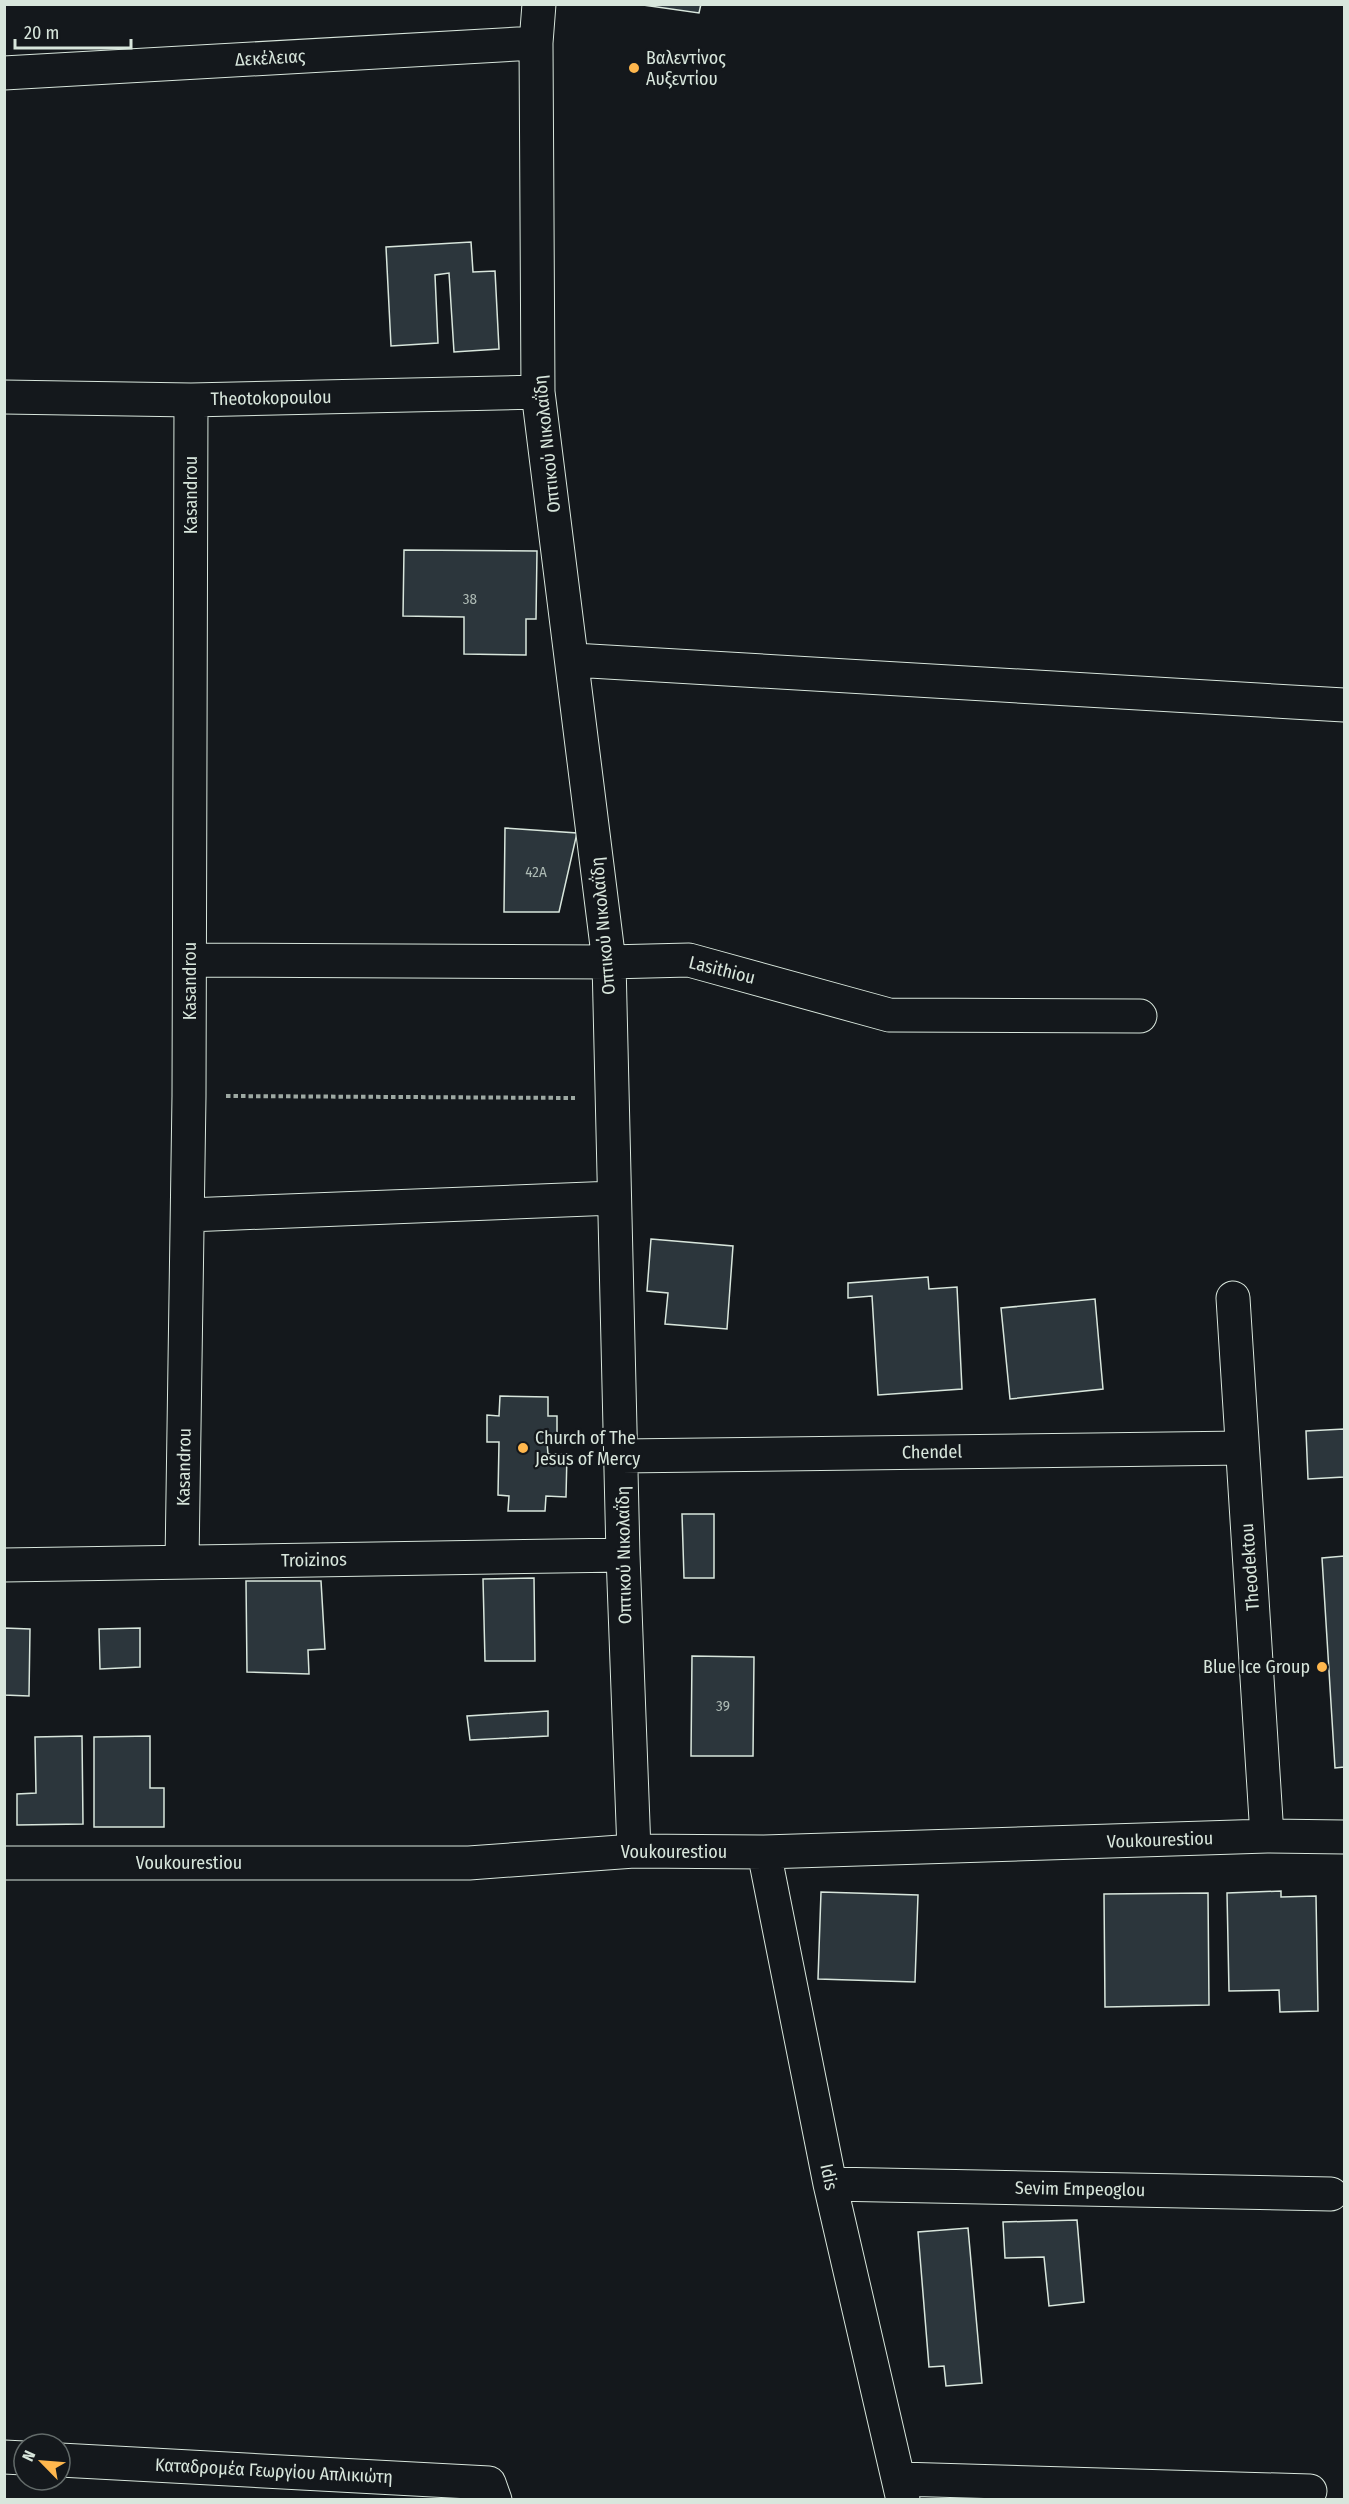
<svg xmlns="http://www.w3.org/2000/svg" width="1349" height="2504" viewBox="0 0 1349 2504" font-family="'Fira Sans Condensed',sans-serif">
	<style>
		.building { fill: #2c363c; stroke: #d8e6dc; stroke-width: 1.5 }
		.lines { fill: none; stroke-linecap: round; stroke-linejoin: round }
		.minor-casing { stroke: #d8e6dc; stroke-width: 35 }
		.path { stroke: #9da8a2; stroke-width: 4; stroke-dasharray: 4.5 3; stroke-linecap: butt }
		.minor { stroke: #14181c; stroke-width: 33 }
		.poi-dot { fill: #ffb74d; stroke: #14181c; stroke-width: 2 }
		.labels { text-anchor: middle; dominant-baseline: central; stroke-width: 4.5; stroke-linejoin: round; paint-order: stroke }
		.number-label { font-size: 15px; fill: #adbab4 }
		.street-label { font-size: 18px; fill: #d8e6dc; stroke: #14181c }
		.poi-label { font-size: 18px; fill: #d8e6dc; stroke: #14181c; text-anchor: start }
	</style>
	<rect width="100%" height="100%" fill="#14181c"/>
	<!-- building -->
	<path class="building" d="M636,4H701L699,13Z
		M471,242L473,272L495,271L499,349L454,352L449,273L435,275L438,343L391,346L386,247Z
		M404,550L537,551L536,619H526V655L464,654V617L403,616Z
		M505,828L577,833L559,912H504Z
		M651,1239L733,1246L727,1329L665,1324L668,1293L647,1291Z
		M928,1277L929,1289L957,1287L962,1389L878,1395L872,1296L848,1298V1283Z
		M1095,1299L1103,1389L1010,1399L1001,1308Z
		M500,1396L548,1397V1416H557V1442H547L548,1454H567L566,1497L546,1496L545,1511H508L509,1496L498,1495L499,1442H487V1415L499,1416Z
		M1344,1429V1477L1308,1479L1306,1431Z
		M682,1514H714V1578H684Z
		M1344,1556V1767L1335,1768L1322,1558Z
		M534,1578L535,1661H485L483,1579Z
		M246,1581H321L325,1649L308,1650L309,1674L247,1672Z
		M4,1628L30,1629L29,1696L4,1695Z
		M140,1628V1667L100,1669L99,1629Z
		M692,1656L754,1657L753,1756H691Z
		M548,1711V1736L470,1740L467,1716Z
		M82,1736L83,1824L17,1825V1794L36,1793L35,1737Z
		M150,1736V1788H164V1827H94V1737Z
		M1281,1891V1897L1316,1896L1318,2011L1280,2012L1279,1990L1229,1991L1227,1893Z
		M821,1892L918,1895L915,1982L818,1979Z
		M1208,1893L1209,2005L1105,2007L1104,1894Z
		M1077,2220L1084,2302L1049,2306L1044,2257L1005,2258L1003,2222Z
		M968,2228L982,2383L946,2386L944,2366L929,2367L918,2232Z"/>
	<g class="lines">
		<!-- minor casing -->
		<g class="minor-casing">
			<path id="minor" d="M539,4L536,43L538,392L609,962L623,1555L634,1851
				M4,73L536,43
				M4,397L191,400L538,392
				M573,660L1344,705
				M190,960L609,962L689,960L889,1015L1140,1016
				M188,1215L614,1198
				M1233,1298L1267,1836
				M622,1456L1242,1448
				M182,1562L189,1096L191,400
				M4,1565L623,1555
				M764,1852L830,2184L903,2500
				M4,1863H469L634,1851L764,1852L1267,1836L1344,1837
				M830,2184L1331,2194
				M4,2457L24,2458
				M60,2460L489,2483L495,2500
				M900,2479L1310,2491"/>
		</g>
		<!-- path -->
		<path class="path" d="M226,1096L575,1098"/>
		<!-- minor -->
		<use href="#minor" class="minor"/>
	</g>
	<!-- markers -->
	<g class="poi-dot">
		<circle cx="634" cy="68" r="6"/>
		<circle cx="523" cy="1448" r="6"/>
		<circle cx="1322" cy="1667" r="6"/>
	</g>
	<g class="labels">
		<!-- number labels -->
		<g class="number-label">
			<text x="470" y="599">38</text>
			<text x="536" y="872">42A</text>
			<text x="723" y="1706">39</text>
		</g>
		<!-- street labels -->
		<g class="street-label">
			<text transform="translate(270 58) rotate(-3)">Δεκέλειας</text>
			<text transform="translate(271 398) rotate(-1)">Theotokopoulou</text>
			<text transform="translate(547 444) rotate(-96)">Οπτικού Νικολαΐδη</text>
			<text transform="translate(191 495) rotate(-90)">Kasandrou</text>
			<text transform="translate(603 926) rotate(-95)">Οπτικού Νικολαΐδη</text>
			<text transform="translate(722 970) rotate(14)">Lasithiou</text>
			<text transform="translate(190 981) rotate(-90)">Kasandrou</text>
			<text transform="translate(932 1452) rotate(-1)">Chendel</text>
			<text transform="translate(184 1467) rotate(-89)">Kasandrou</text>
			<text transform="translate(624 1555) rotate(-91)">Οπτικού Νικολαΐδη</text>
			<text transform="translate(314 1560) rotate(-1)">Troizinos</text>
			<text transform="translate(1250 1567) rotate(-94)">Theodektou</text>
			<text transform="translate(1160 1840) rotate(-2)">Voukourestiou</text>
			<text x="674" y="1852">Voukourestiou</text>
			<text x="189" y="1863">Voukourestiou</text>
			<text transform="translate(829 2177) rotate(78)">Idis</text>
			<text transform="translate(1080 2189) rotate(1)">Sevim Empeoglou</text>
			<text transform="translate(274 2471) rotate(3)">Καταδρομέα Γεωργίου Απλικιώτη</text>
		</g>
		<!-- poi labels -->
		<g class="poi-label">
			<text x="646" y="58">Βαλεντίνος<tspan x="646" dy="21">Αυξεντίου</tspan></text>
			<text x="535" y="1438">Church of The<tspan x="535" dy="21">Jesus of Mercy</tspan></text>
			<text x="1310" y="1667" text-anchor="end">Blue Ice Group</text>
		</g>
	</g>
	<!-- border -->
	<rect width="1349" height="2504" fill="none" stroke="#d8e6dc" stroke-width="12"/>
	<!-- north arrow -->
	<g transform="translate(42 2462) rotate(295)"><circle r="28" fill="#14181c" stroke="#626a69" stroke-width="1.5"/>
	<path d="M0-4.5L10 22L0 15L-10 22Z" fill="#ffb74d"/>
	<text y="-9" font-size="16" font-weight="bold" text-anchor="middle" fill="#d8e6dc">N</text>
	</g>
	<!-- scale -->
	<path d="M15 39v9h116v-9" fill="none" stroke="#d8e6dc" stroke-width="3"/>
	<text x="24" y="39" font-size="18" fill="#d8e6dc" stroke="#14181c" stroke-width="4.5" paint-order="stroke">20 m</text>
</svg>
